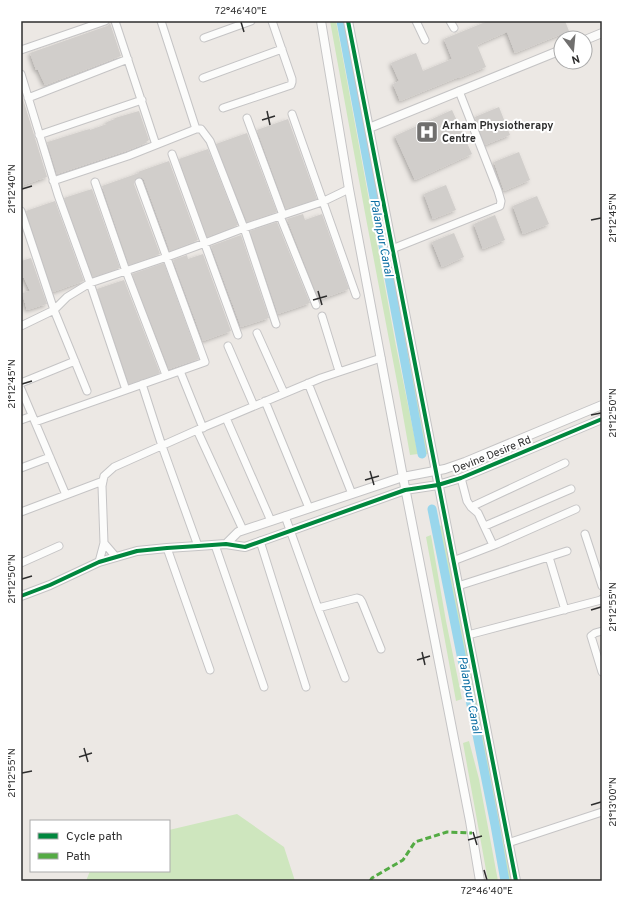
<svg xmlns="http://www.w3.org/2000/svg" width="623" height="902" viewBox="0 0 623 902" font-family="Overpass,sans-serif">
	<style>
		.green { fill: #cee6be }
		.lines { fill: none; stroke-linecap: round; stroke-linejoin: round }
		.canal { stroke: #99d6ec; stroke-width: 9 }
		.building { fill: #d1cecb; filter: url(#shadow) }
		.minor-casing { stroke: #c5c4c5; stroke-width: 9 }
		.tertiary-casing { stroke: #c5c4c5; stroke-width: 10 }
		.minor { stroke: #fcfcfb; stroke-width: 7 }
		.tertiary { stroke: #fcfcfb; stroke-width: 8 }
		.quiet { stroke: #54ab44; stroke-width: 3; stroke-dasharray: 6 3; stroke-linecap: butt }
		.cycleway-casing { stroke: #fff; stroke-width: 6 }
		.cycleway { stroke: #00873e; stroke-width: 4 }
		.ticks { fill: none; stroke: #2e2e2e; stroke-width: 1.5 }
		.labels { text-anchor: middle; dominant-baseline: central; stroke-width: 4; stroke-linejoin: round; paint-order: stroke }
		.poi-label { font-size: 11px; font-weight: bold; fill: #2e2e2e; stroke: #fff; text-anchor: start }
		.street-label { font-size: 11px; fill: #2e2e2e; stroke: #fff }
		.water-label { font-size: 12px; font-style: italic; fill: #0d6fa3; stroke: #fff }
		.neatline { fill: none; stroke: #2e2e2e; stroke-width: 1.5 }
		.ticks-label { font-size: 10px; text-anchor: middle; fill: #2e2e2e }
	</style>
	<defs>
		<filter id="shadow"><feDropShadow dx="-2" dy="2" stdDeviation="2" flood-color="#0004"/></filter>
	</defs>
	<rect width="100%" height="100%" fill="#ece8e4"/>
	<!-- green -->
	<path class="green" d="M330,21H336L396,346L418,454L410,455L398,387L365,213Z
		M367,125L428,454H424L413,386L364,126Z
		M443,525L482,721H478L450,584L439,526Z
		M431,535L446,621L462,699L456,701L426,537Z
		M485,734L513,881H507L480,736Z
		M469,741L479,779L498,881H488L463,743Z
		M237,814L284,847L295,881H86L90,871H169V830Z"/>
	<g class="lines">
		<!-- canal -->
		<path class="canal" d="M341,21L422,454
			M432,509L495,825L505,881"/>
	</g>
	<!-- building -->
	<path class="building" d="M488,21H565L569,31L515,53L507,32L477,45L486,67L459,78V77L400,101L393,84L399,81L391,63L416,53L423,71L452,59L444,39Z
		M110,23L121,56L45,85L38,70H36L30,53L107,26Z
		M21,96H22L47,177L21,186Z
		M499,107L510,135L485,145L475,117Z
		M452,110L472,154L415,180L395,136Z
		M139,111L149,140L146,142V143L126,151L57,174L47,142L51,141L86,130L90,129V130L107,124V122L115,119V118Z
		M288,119L317,199L286,209L257,130Z
		M247,133L277,212L247,222L216,144Z
		M208,149L238,225L207,237L179,159Z
		M519,152L530,180L504,191L494,162Z
		M169,161L198,240L170,251L144,180L142,178L138,177L135,179L134,184L160,254L129,265L102,186L139,173L138,172Z
		M446,185L456,210L433,219L424,194Z
		M92,189L120,268L93,277L64,198Z
		M537,196L549,224L523,234L513,206Z
		M55,201L84,281L53,292L26,211Z
		M303,214L305,220L322,214L349,289L319,300L287,219Z
		M495,215L505,240L483,249L474,224Z
		M277,222L310,303L278,314L250,231Z
		M454,233L464,257L442,267L432,242Z
		M241,235L269,318L241,327L211,246Z
		M203,254L231,331L203,341L173,260L187,255L188,259Z
		M31,258L47,304L27,310L22,293L30,291L24,278H21V261Z
		M164,263L199,359L169,369L132,274Z
		M124,280L160,373L129,384L97,289Z"/>
	<g class="lines">
		<!-- minor casing -->
		<g class="minor-casing">
			<path id="minor" d="M115,21L156,145
				M416,21L425,40
				M450,21L454,28
				M204,38L251,21
				M21,50L105,21
				M21,74L58,195L90,283L126,390L205,362L139,182
				M203,78L282,49
				M28,98L128,59
				M223,108L291,85L292,82V79L272,21
				M292,114L356,295
				M247,118L283,215
				M196,129H201L210,141L244,228L276,324
				M39,135L142,100
				M172,154L238,335
				M53,181L128,156L196,129L161,21
				M95,182L126,271L166,375
				M21,211L54,310L87,391
				M280,216L316,305
				M392,249L500,206L501,201L498,191L459,91
				M322,316L339,371
				M21,326L54,310L67,297L90,283L167,257L205,243L244,228L322,202L349,189
				M257,333L284,393
				M228,346L254,406
				M180,371L203,428
				M21,383L75,361
				M308,383L352,494
				M142,384L162,446L198,546
				M21,389L66,495
				M265,401L309,508
				M226,418L271,521
				M21,420L32,416
				M35,422L126,390
				M197,430L243,530
				M21,468L50,457
				M461,478L467,501L471,507L478,513L493,545
				M471,507L565,463
				M21,512L103,481
				M285,516L318,608L345,678
				M485,526L571,489
				M585,534L602,586
				M260,541L306,687
				M104,543L116,557
				M215,545L264,687
				M167,548L210,670
				M549,557L565,610
				M453,561L497,544L576,509
				M99,562L104,543L102,486L104,476L114,467L197,430L321,378L381,358
				M21,563L59,546
				M458,586L567,551
				M318,608L357,598L360,599L362,602L381,649
				M602,631L595,633L591,636L602,672
				M468,635L601,600L602,599
				M508,843L602,812"/>
		</g>
		<!-- tertiary casing -->
		<g class="tertiary-casing">
			<path id="tertiary" d="M321,21L349,189L403,477L470,821L480,881
				M348,21L516,881
				M585,40L602,33
				M369,128L561,50
				M226,544L238,532L403,477L445,469L465,462L602,405
				M21,596L50,585L99,562L137,551L167,548L198,546L226,544L245,547L405,490L438,485L461,478L602,419"/>
		</g>
		<!-- minor -->
		<use href="#minor" class="minor"/>
		<!-- tertiary -->
		<use href="#tertiary" class="tertiary"/>
		<!-- quiet -->
		<path class="quiet" d="M370,881L372,878L403,860L415,842L447,832L472,833"/>
		<!-- cycleway casing -->
		<g class="cycleway-casing">
			<path id="cycleway" d="M348,21L516,881
				M21,596L50,585L99,562L137,551L167,548L198,546L226,544L245,547L405,490L438,485L461,478L602,419"/>
		</g>
		<!-- cycleway -->
		<use href="#cycleway" class="cycleway"/>
	</g>
	<!-- ticks -->
	<path class="ticks" d="M241,22L244,32M267,111L270,125M262,120L275,116M22,189L32,186M591,220L601,218M318,291L322,305M313,300L327,296M22,384L32,381M591,415L601,413M370,471L374,485M365,480L379,476M22,579L32,576M591,610L601,607M422,652L425,665M417,660L430,656M84,748L88,762M79,757L92,753M22,773L32,771M591,805L601,802M473,832L477,845M468,840L482,836M484,870L487,880"/>
	<!-- icons -->
	<defs>
		<g id="hospital-square" transform="scale(1.15)"><rect x="-9" y="-9" width="18" height="18" rx="4" fill="#706f6e" stroke="#fff"/><path d="M-5-5h3v3.5h4V-5h3V5h-3V1.5h-4V5h-3Z" fill="#fff"/></g>
	</defs>
	<g fill-rule="evenodd">
		<use href="#hospital-square" x="427" y="132"/>
	</g>
	<g class="labels">
		<!-- poi labels -->
		<g class="poi-label">
			<text x="442" y="126">Arham Physiotherapy<tspan x="442" dy="13">Centre</tspan></text>
		</g>
		<!-- street labels -->
		<g class="street-label">
			<text transform="translate(492 455) rotate(-22)">Devine Desire Rd</text>
		</g>
		<!-- water labels -->
		<g class="water-label">
			<text transform="translate(381 238) rotate(79)">Palanpur Canal</text>
			<text transform="translate(469 695) rotate(79)">Palanpur Canal</text>
		</g>
	</g>
	<!-- border -->
	<rect width="623" height="902" fill="none" stroke="#ffffff" stroke-width="44"/>
	<!-- legend -->
	<rect x="30" y="820" width="140" height="52" fill="#ffffff" stroke="#ababab"/>
	<rect x="38" y="833" width="20" height="6" fill="#00873e" stroke="#ababab"/>
	<text x="66" y="840" font-size="12" fill="#2e2e2e">Cycle path</text>
	<rect x="38" y="853" width="20" height="6" fill="#54ab44" stroke="#ababab"/>
	<text x="66" y="860" font-size="12" fill="#2e2e2e">Path</text>
	<!-- north arrow -->
	<g transform="translate(573 50) rotate(164)"><circle r="19" fill="#ffffff" stroke="#ababab"/>
	<path d="M0-3L7 15L0 10L-7 15Z" fill="#706f6e"/>
	<text y="-6" font-size="11" font-weight="bold" text-anchor="middle" fill="#2e2e2e">N</text>
	</g>
	<rect x="22" y="22" width="579" height="858" class="neatline"/>
	<g class="ticks-label">
		<text x="241" y="14">72°46'40"E</text>
		<text transform="translate(11 189) rotate(-90)" y="4">21°12'40"N</text>
		<text transform="translate(612 218) rotate(-90)" y="4">21°12'45"N</text>
		<text transform="translate(11 384) rotate(-90)" y="4">21°12'45"N</text>
		<text transform="translate(612 413) rotate(-90)" y="4">21°12'50"N</text>
		<text transform="translate(11 579) rotate(-90)" y="4">21°12'50"N</text>
		<text transform="translate(612 607) rotate(-90)" y="4">21°12'55"N</text>
		<text transform="translate(11 773) rotate(-90)" y="4">21°12'55"N</text>
		<text transform="translate(612 802) rotate(-90)" y="4">21°13'00"N</text>
		<text x="487" y="894">72°46'40"E</text>
	</g>
</svg>
